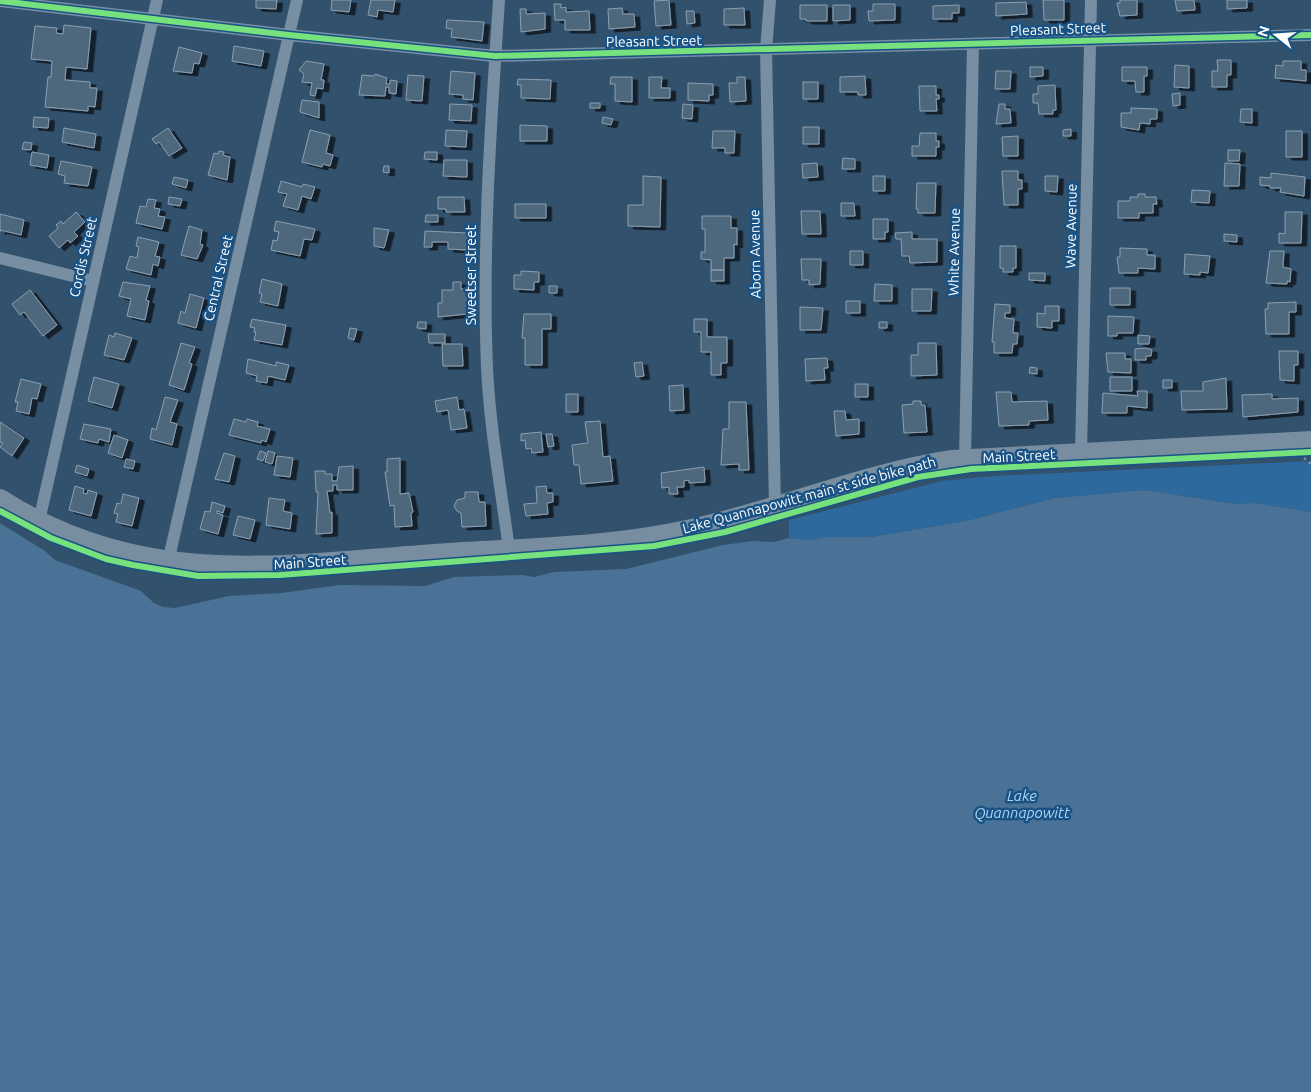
<svg xmlns="http://www.w3.org/2000/svg" width="1311" height="1092" viewBox="0 0 1311 1092" font-family="Ubuntu,sans-serif">
	<style>
		.green { fill: #2d699c }
		.water { fill: #497296 }
		.building { fill: #4e687d; stroke: #8c9fb0; filter: url(#shadow) }
		.lines { fill: none; stroke-linecap: round; stroke-linejoin: round }
		.path { stroke: #788ea2; stroke-width: 2.5; stroke-dasharray: 2.5 4; stroke-linecap: butt }
		.street { stroke: #788ea2; stroke-width: 12 }
		.primary { stroke: #788d9f; stroke-width: 20 }
		.cycleway-casing { stroke: #195385; stroke-width: 9 }
		.cycleway { stroke: #77e17e; stroke-width: 6 }
		.labels { text-anchor: middle; dominant-baseline: central; stroke-width: 5; stroke-linejoin: round; paint-order: stroke }
		.street-label { font-size: 14px; fill: #fff; stroke: #195385 }
		.water-label { font-size: 15px; font-style: italic; fill: #abd3f3; stroke: #195385 }
	</style>
	<defs>
		<filter id="shadow"><feDropShadow dx="5.5" dy="3" stdDeviation="0" flood-color="#0009"/></filter>
	</defs>
	<rect width="100%" height="100%" fill="#32516c"/>
	<!-- green -->
	<path class="green" d="M1311,461V512L1254,503L1236,504L1144,490L1055,498L966,521L871,537H826L811,540L789,538V520L942,481L993,476Z"/>
	<!-- water -->
	<path class="water" d="M1144,490L1236,504L1254,503L1311,512V1092H0V523L45,551L55,560L141,591L154,603L163,607L175,608L229,596L281,593L340,585L425,586L454,577L522,575L534,577L554,572L626,569L723,545L753,541L774,542L789,538L811,540L826,537H871L966,521L1055,498Z"/>
	<!-- building -->
	<path class="building" d="M256,0H277L276,9L256,8Z
		M332,0H351L349,12L331,10Z
		M371,0H395L393,12L378,10L377,17L368,15Z
		M669,0L671,25L656,26L654,1Z
		M1043,0H1064V20H1044Z
		M1120,0H1137V15L1120,16L1117,3H1120Z
		M1175,0H1194L1195,10L1177,11Z
		M1227,0H1247V8L1227,9Z
		M1026,2L1027,14L996,16V3Z
		M554,4H561V8L566,7V12L589,11L590,30H565V20H555Z
		M873,4H895V20L869,21L868,11H873Z
		M800,5H827V21H806V19H800Z
		M833,5H850V20L833,21Z
		M959,5V13H952V19H933V6Z
		M622,8L623,14H634L635,27L609,29L608,9Z
		M744,8L745,25H724V9Z
		M520,9H526V14L545,13V29L521,32Z
		M686,11H694L695,23L687,24Z
		M447,20L484,22L482,41L451,37L452,29L446,28Z
		M64,25L91,28L87,69L66,67L65,80L90,82V88H97L95,107L88,106V111L45,107L48,77H51L52,61L31,59L35,26L57,28L56,33L63,34Z
		M234,46L264,51L261,66L232,61Z
		M179,47L202,53L199,64L194,63L192,73L173,71Z
		M1217,60H1231V75H1227V87H1212V71H1218Z
		M306,61L324,64L321,80H324L323,89L317,88L315,96L310,95L312,83L302,82L304,74L299,70Z
		M1283,61H1301V70H1306V81L1275,78L1276,65L1283,66Z
		M1175,65L1189,66V88L1174,87Z
		M1030,67H1043V76L1030,77Z
		M1122,67H1147V76H1144V92H1136L1135,81H1122Z
		M451,71L475,73L473,100L463,99V95L449,94Z
		M996,71H1011L1010,89H995Z
		M375,74L387,78L386,84H390V80L397,81L396,94L389,93V87H386L385,96L359,95L362,75L374,76Z
		M408,75L424,76L422,101L406,100Z
		M865,76L866,95H858V92H840V77Z
		M611,77H632V102L615,101V84H610Z
		M649,77H662L661,88H670V98H649Z
		M737,77H745L746,101L730,102L729,83H737Z
		M518,79L551,80L550,99L521,98V85H517Z
		M803,82H818V99H803Z
		M688,83L713,84V95H709V101L688,100Z
		M1055,85L1056,110H1053V114H1039L1038,103H1033V94H1038V86Z
		M919,86H936V95H939V99H936L937,111H920Z
		M1180,93V105L1173,106L1172,94Z
		M302,100L319,102V118L300,112Z
		M590,103H600V108H590Z
		M450,104L472,105L471,121L449,120Z
		M683,104L693,105L692,119L682,118Z
		M999,104H1005V109H1010L1011,123L996,124Z
		M1131,108L1157,109V119H1150V124L1140,123L1139,130L1121,127V113H1131Z
		M1241,109H1252V123L1240,122Z
		M34,117L49,118L48,128L33,127Z
		M603,117L613,119L611,125L602,123Z
		M520,125L547,126V141H520Z
		M803,127H819V144H803Z
		M64,128L96,134L94,148L62,142Z
		M168,128L182,148L169,156L159,142L156,144L152,139Z
		M1071,129V136H1063V130Z
		M310,130L330,135L326,153L333,155L330,166L323,164L322,167L302,162Z
		M446,130L467,131L466,147L445,146Z
		M713,131H735L734,153H725V148H712Z
		M1286,131H1302V157H1286Z
		M920,133H936V141H939V147H936V156H912V146H919Z
		M1018,136V156H1003L1002,137Z
		M24,142L32,143L31,150L22,149Z
		M1228,150H1240L1239,161H1228Z
		M219,151L224,152L223,155L230,157L227,180L208,175L214,153L218,154Z
		M32,152L49,155L47,168L30,165Z
		M425,152H437V160L424,159Z
		M843,158L855,159V169H842Z
		M444,160H467V177L443,176Z
		M61,161L92,167L88,186L64,183L65,176L58,174Z
		M817,163L818,177L803,178L802,164Z
		M1225,163L1240,164L1239,186H1224Z
		M384,166H389V173L383,172Z
		M1002,171H1018V180H1022V189H1018V205H1004Z
		M1271,173L1305,177L1304,196L1280,192L1281,188H1270V186L1260,185V177L1271,178Z
		M643,176L661,177L660,227L628,226V205H643Z
		M873,176H885V191H873Z
		M1045,176H1058L1057,192L1045,191Z
		M174,177L188,180L186,188L172,184Z
		M281,181L302,187L303,184L315,187L311,199L302,196L298,210L283,206L287,194L278,192Z
		M917,183H936L935,213H918V209H916Z
		M1192,190L1210,191L1209,203L1191,202Z
		M1138,194H1145V197H1156L1157,204H1153V213H1139V218H1118V201H1130V197H1138Z
		M169,197L182,199L180,206L168,204Z
		M438,197H464L465,212H446V209H438Z
		M148,199L156,200L154,208L160,209L158,216L165,217L162,229L136,223L140,206L146,207Z
		M841,203H854L855,216H841Z
		M515,204H546V218H515Z
		M801,211H820L821,234H802Z
		M76,212L85,222L74,232L78,236L70,243L68,240L59,248L49,236L58,228L56,225L61,221L63,224Z
		M1285,212H1302L1301,243H1279V233L1285,234Z
		M0,214L24,220L21,235L0,230V232Z
		M426,215H438V222H425Z
		M702,216H731V228H737V245L734,244V258H724V270H711V260L701,259V252H705V229H702Z
		M873,219H888V232H885V239H873Z
		M276,221L315,229L312,240L304,239L300,256L271,250L273,240L277,241L279,232L274,231Z
		M189,226L202,230L200,244L203,245L197,259L181,255Z
		M374,228L389,230L384,248L374,246Z
		M425,231L467,233L466,250L448,249V242H432V247H424Z
		M912,232V239H937V262L910,263L909,256H902L901,239H896L895,233Z
		M1224,234L1237,235V242L1224,241Z
		M138,237L159,242L155,256L160,257L158,266L153,264L151,275L126,269L130,256L137,258L139,247L136,246Z
		M1000,246H1016V268H1013V272H1003V268H1000Z
		M1120,248L1147,249V255H1155V269L1138,268V273H1119L1117,257H1120Z
		M850,251H863V265H850Z
		M1270,251H1284L1283,267L1291,269L1290,282L1287,281V284L1266,283Z
		M1185,254L1210,256L1208,273L1200,272V275L1184,274Z
		M801,259H821L820,284L809,285V280H802Z
		M711,270H724V281H711Z
		M521,271L539,272V282H534V290L514,289V275H521Z
		M1029,273H1045V281L1029,280Z
		M262,279L282,284L278,306L260,302L262,294L259,293Z
		M123,282L150,286L146,300L149,301L145,320L127,316L131,299L119,296Z
		M453,282H461V289H467V314L438,317V303H442V290H453Z
		M875,284L892,285V301H874Z
		M549,286H557V293H549Z
		M1110,288H1130V305H1110Z
		M912,289H932L931,311H912Z
		M30,290L57,325L43,336L24,312L20,315L12,304Z
		M190,294L204,298L196,328L178,323L181,311L185,313Z
		M846,301H860V313H846Z
		M1296,302V312H1289V334H1266L1265,309H1268V303Z
		M995,304L1010,305V313H1005V318L1014,319L1013,333H1018L1017,344H1013L1012,353H994V342H992Z
		M1045,306H1059V321H1052V328L1037,327V313L1045,314Z
		M800,307L823,308L821,330H800Z
		M524,314H551V329H542V365H525V338H522Z
		M1108,316L1134,317L1133,333H1117V336H1108Z
		M252,319L286,325L282,345L254,340L256,332H254L255,328L250,327Z
		M694,319H707V337H727V363H721V375H711V352H701V332H694Z
		M418,322H426V329L417,328Z
		M879,322H887V328H879Z
		M350,328L357,329L354,340L348,338Z
		M115,333L132,338L124,360L104,355L109,335L114,337Z
		M428,334H445V343H429Z
		M1138,335L1150,336L1149,344H1138Z
		M181,343L195,347L189,363L192,364L184,390L169,385Z
		M918,343H936L937,375L911,376V355H918Z
		M442,344H462L463,366H443Z
		M1146,348L1152,350L1151,356H1146V360H1135V349Z
		M1279,351H1298V365H1294V381L1280,380Z
		M1106,353H1125V359H1131V373L1108,372Z
		M827,358L828,368H824L825,380L806,381L805,359Z
		M248,359L276,366V362L289,365L285,380L268,376L267,383L256,381L257,376L246,373Z
		M642,362L644,376L636,377L634,363Z
		M1030,367L1037,368V374L1029,373Z
		M94,377L119,384L112,408L88,401Z
		M1110,377H1132V391H1110Z
		M1226,378L1227,409L1182,410L1181,391H1203V382Z
		M21,379L41,384L37,399L32,398L29,414L16,411L18,402H15Z
		M1163,380H1172V388H1163Z
		M855,384H868V397H855Z
		M683,385L684,410L670,411L669,386Z
		M1137,391H1147V408L1127,406V413H1102L1103,393L1138,396Z
		M996,392H1011L1012,402L1047,401L1048,420L1029,421V425L999,426Z
		M566,394H578V412H566Z
		M1272,394V399L1298,398V412L1243,417L1242,395Z
		M165,397L178,400L170,422L177,424L172,445L150,439L152,428L156,430Z
		M457,397L459,410L464,409L467,428L451,430L448,410L437,412L435,401Z
		M913,401H921V405H925L927,432L904,433L902,405L913,404Z
		M729,402H746L749,470H739V464L721,465L723,429H729Z
		M834,411H845L846,420L859,419V434L836,436Z
		M234,419L246,422L247,419L258,422L257,426L270,429L266,442L262,440L261,443L229,435Z
		M600,421L603,457L610,456L613,481L581,484L579,465H574L572,445L588,443L585,422Z
		M0,422L24,438L12,456L0,447L3,443L0,442Z
		M84,424L111,429L109,442L99,439L98,443L80,439Z
		M541,432L543,452L532,453L531,448L526,449L525,440L521,441V434Z
		M546,434H552L554,446L548,447Z
		M114,435L128,440L122,458L108,453Z
		M260,451L266,453L263,461L257,459Z
		M268,451L275,453L272,464L265,462Z
		M224,453L235,456L229,482L215,479Z
		M277,456L293,458L290,477L274,475Z
		M400,458V494L409,493L413,512L411,513L412,526L395,527L394,505L390,506L385,472H387V459Z
		M126,459L135,461L133,469L124,467Z
		M77,465L89,469L87,476L75,472Z
		M353,466V490H337V485H333V491H327L330,513L332,512V533L316,534L318,492H316L315,471H325V474H332V481H337L339,467Z
		M704,467L705,482L689,483V480L684,481V487H677L678,494H669V487L662,488L661,473Z
		M75,486L84,489L83,493L87,494L88,490L97,493L91,516L69,510Z
		M546,486L547,493H553V502L547,503L548,514L526,516L524,504L537,503L536,487Z
		M465,492H478L479,502H485L486,526L462,527L461,513L457,511L454,506L457,500L465,498Z
		M123,494L139,498L132,526L116,522L118,514L114,513L117,503L121,504Z
		M269,498L285,500L283,511L292,513L290,529L266,525Z
		M212,502L225,506L223,513L217,511V513L223,515L218,534L200,529L205,511L210,512Z
		M238,516L255,520L250,539L233,535Z"/>
	<g class="lines">
		<!-- path -->
		<path class="path" d="M1304,458L1311,464"/>
		<!-- street -->
		<path class="street" d="M499,0C491,123 482,245 487,368C490,429 501,489 509,549
			M770,0L766,50L775,507
			M0,1L289,35L495,56L1311,35
			M0,258L93,281
			M1081,453L1091,0
			M965,459L973,44
			M39,521L157,0
			M168,562L297,0"/>
		<!-- primary -->
		<path class="primary" d="M0,499C145,592 286,564 448,553C527,548 609,547 687,530C776,511 861,474 952,460L1311,441"/>
		<!-- cycleway casing -->
		<g class="cycleway-casing">
			<path id="cycleway" d="M0,1L289,35L495,56L1311,35
				M0,511L51,538L106,559L133,565L198,576L280,575L654,546L725,532L918,477L971,469L1311,452"/>
		</g>
		<!-- cycleway -->
		<use href="#cycleway" class="cycleway"/>
	</g>
	<g class="labels">
		<!-- street labels -->
		<g class="street-label">
			<text transform="translate(1058 29) rotate(-2)">Pleasant Street</text>
			<text transform="translate(654 41) rotate(-1)">Pleasant Street</text>
			<text transform="translate(1071 226) rotate(-89)">Wave Avenue</text>
			<text transform="translate(954 252) rotate(-89)">White Avenue</text>
			<text transform="translate(755 254) rotate(-91)">Aborn Avenue</text>
			<text transform="translate(83 257) rotate(-77)">Cordis Street</text>
			<text transform="translate(471 275) rotate(-90)">Sweetser Street</text>
			<text transform="translate(218 278) rotate(-77)">Central Street</text>
			<text transform="translate(1019 456) rotate(-3)">Main Street</text>
			<text transform="translate(809 495) rotate(-15)">Lake Quannapowitt main st side bike path</text>
			<text transform="translate(310 562) rotate(-4)">Main Street</text>
		</g>
		<!-- water labels -->
		<g class="water-label">
			<text x="1022" y="795">Lake<tspan x="1022" dy="17">Quannapowitt</tspan></text>
		</g>
	</g>
	<!-- north arrow -->
	<g transform="translate(1276 35) rotate(287)" stroke="#195385" stroke-width="4" paint-order="stroke">
	<path d="M0-4L9 19L0 12L-9 19Z" fill="#ffffff"/>
	<text y="-8" font-size="14" font-weight="bold" text-anchor="middle" fill="#ffffff">N</text>
	</g>
</svg>
